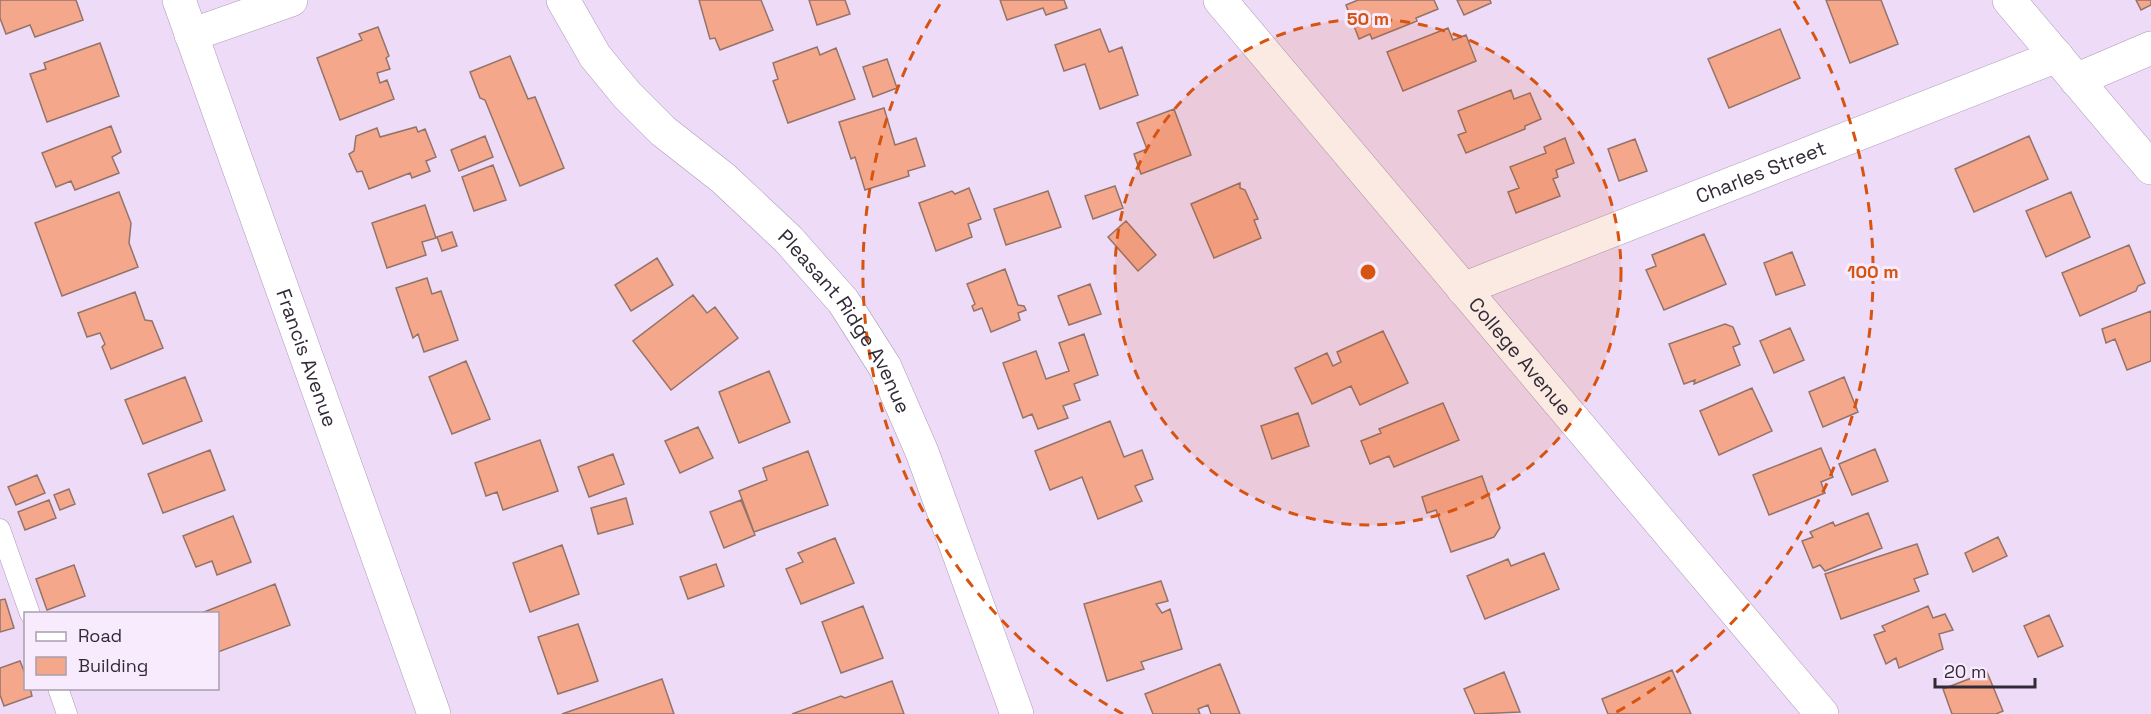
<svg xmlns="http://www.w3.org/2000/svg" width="2151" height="714" viewBox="0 0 2151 714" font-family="'Space Grotesk',sans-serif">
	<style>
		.building { fill: #f5a78c; stroke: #947368; stroke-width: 1.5 }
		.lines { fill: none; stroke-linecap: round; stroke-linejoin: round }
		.service-casing { stroke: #ac9ab6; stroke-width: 21 }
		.minor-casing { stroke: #ac9ab6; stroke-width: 34 }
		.secondary-casing { stroke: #ac9ab6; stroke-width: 34 }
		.service { stroke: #fff; stroke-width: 20 }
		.minor { stroke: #fff; stroke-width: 33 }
		.secondary { stroke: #fff; stroke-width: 33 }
		.ring { fill: none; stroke: #d65410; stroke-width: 3; stroke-dasharray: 10 8 }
		.labels { text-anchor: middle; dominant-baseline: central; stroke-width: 6; stroke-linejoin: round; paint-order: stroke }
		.street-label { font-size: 20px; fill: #322a36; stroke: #f7ebfd }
		.centre { fill: #d65410; stroke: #f7ebfd; stroke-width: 3 }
		.ring-label { font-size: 18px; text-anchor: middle; font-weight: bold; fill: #d65410; stroke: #f7ebfd; stroke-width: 6; stroke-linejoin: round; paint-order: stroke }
	</style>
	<rect width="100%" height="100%" fill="#eedbf8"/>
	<!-- building -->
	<path class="building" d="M0,0H76L83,20L35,37L30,25L6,34L0,18Z
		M699,0H761L773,30L720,50L715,38L710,39Z
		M809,0H845L850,14L817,25Z
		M1000,0H1064L1067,8L1046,15L1043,8L1007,20Z
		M1358,0H1434L1438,9L1416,18L1417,21L1372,39L1370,34L1359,39L1346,5Z
		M1457,0H1490L1491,3L1464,15Z
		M1826,0H1881L1898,44L1850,63Z
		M2136,0H2151V5L2141,10Z
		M378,27L389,56L386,58L390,69L377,73L380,83L387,80L394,99L340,120L317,58L362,40L359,34Z
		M1448,28L1453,40L1466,35L1476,61L1403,91L1387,52Z
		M1100,29L1109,52L1122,47L1138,95L1100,109L1085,64L1064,71L1055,45Z
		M1780,29L1800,78L1729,108L1708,59Z
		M100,43L119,96L47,122L30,74L46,69L44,63Z
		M817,47L820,55L836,48L855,99L788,123L773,81L778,79L773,63Z
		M510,56L528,99L535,97L564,168L520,186L485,100L480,98L470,72Z
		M887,59L897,88L873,97L863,67Z
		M1511,90L1514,99L1530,93L1541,119L1525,126V129L1466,153L1458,135L1466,132L1458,111Z
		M884,108L895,145L916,138L925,166L908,171L909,176L865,190L855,157L851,159L839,122Z
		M1174,109L1191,155L1141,174L1134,154L1147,149L1137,123Z
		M111,126L121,152L112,157L119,173L75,190L71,181L56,187L42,153Z
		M416,127L418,132L425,129L436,157L426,161L430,171L412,178L410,173L369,189L362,171L357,172L349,154L354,151L356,136L377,128L380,137Z
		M485,136L493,157L459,171L451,150Z
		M2029,136L2048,179L1974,212L1955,169Z
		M1565,138L1574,163L1556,170L1558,177L1553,179L1560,196L1516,213L1508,192L1519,188L1510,167L1546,153L1544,147Z
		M1635,139L1647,171L1619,181L1608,149Z
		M493,165L506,200L474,211L462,177Z
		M1240,183V188L1245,190L1258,219L1254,220L1261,238L1214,258L1191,204Z
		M1115,186L1123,208L1093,219L1085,196Z
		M969,188L981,219L968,224L972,237L936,251L919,203L952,191L955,194Z
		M1048,191L1061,227L1006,245L994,209Z
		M119,192L131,223L129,243L138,267L62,296L35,223Z
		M2071,192L2090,237L2046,257L2026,211Z
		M425,205L436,238L422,242L426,255L387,268L372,223Z
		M1126,221L1156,255L1138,271L1108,237Z
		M452,232L457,246L442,251L437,237Z
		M1704,234L1726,284L1664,310L1646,270L1656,266L1652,255Z
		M2129,245L2145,283L2138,286L2136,291L2080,316L2062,273Z
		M1792,252L1805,285L1776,295L1764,263Z
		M657,258L673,285L631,311L615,285Z
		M1005,269L1018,305L1024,306L1026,310L1018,313L1020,320L991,332L982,308L974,311L972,306L975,304L967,284Z
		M427,278L432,294L441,291L458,340L424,352L418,334L413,338L396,288Z
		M1090,284L1101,314L1069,325L1058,296Z
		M135,292L145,320L152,321L163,348L111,369L102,347L105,344L100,333L87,337L78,313Z
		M693,295L707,313L715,307L738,338L671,390L633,341Z
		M2151,311V361L2127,370L2115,339L2106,343L2102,329Z
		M1725,324L1733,327L1740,344L1733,347L1740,365L1694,384L1695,380L1684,384L1669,344Z
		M1790,328L1804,360L1774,373L1760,341Z
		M1383,331L1408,383L1360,405L1351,386L1312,404L1295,368L1327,353L1333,366L1341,362L1337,352Z
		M1084,334L1098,375L1074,384L1080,400L1063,406L1068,418L1038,429L1032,414L1023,418L1003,363L1036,351L1046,379L1069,371L1059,343Z
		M466,361L490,419L452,434L429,377Z
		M769,371L790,422L739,443L719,392Z
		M185,377L202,421L143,444L125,400Z
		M1844,377L1858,412L1823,427L1809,392Z
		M1752,388L1772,431L1719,455L1700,411Z
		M1443,403L1459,440L1394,467L1389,456L1370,464L1361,441L1381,433L1379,429Z
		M1298,413L1309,446L1272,459L1261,426Z
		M1110,421L1124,457L1142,450L1153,479L1135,486L1142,501L1098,519L1082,477L1050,490L1035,451Z
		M698,427L713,458L680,473L665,441Z
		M540,440L558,491L503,510L497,492L486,496L475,463Z
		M1821,448L1833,477L1821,482L1825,493L1769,515L1753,475Z
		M1875,449L1888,481L1852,495L1839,464Z
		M210,450L225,490L163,513L148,474Z
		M808,451L828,505L754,532L739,491L767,480L763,468Z
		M613,454L624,484L589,497L578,467Z
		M37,475L45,493L16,505L8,487Z
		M1482,476L1500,528L1494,537L1451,552L1436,510L1427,513L1422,497Z
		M69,489L75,504L60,510L54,495Z
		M626,498L633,524L598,534L591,508Z
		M49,500L56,518L25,530L18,512Z
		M741,500L755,535L724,548L710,512Z
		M1868,513L1882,548L1825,571L1820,565L1813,568L1802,541L1813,537L1810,532L1833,522L1835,526Z
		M233,516L251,562L217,575L212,561L196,567L183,536Z
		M1998,537L2007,556L1973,572L1965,553Z
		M835,538L854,583L801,604L786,569L803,562L798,553Z
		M1917,544L1928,574L1914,579L1919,591L1841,619L1825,574Z
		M562,545L579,594L530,612L513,563Z
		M1544,553L1559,589L1485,619L1467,576L1508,559L1511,566Z
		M716,564L724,586L688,599L680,577Z
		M74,565L85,596L47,610L36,579Z
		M1161,581L1168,601L1156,604L1162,613L1170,609L1182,649L1141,662L1144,669L1107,681L1084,604Z
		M275,584L290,625L218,652V614H199Z
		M5,599L14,628L0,632V600Z
		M863,606L883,658L841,673L822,622Z
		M1928,606L1933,618L1945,614L1953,630L1939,634L1943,649L1899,668L1896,658L1886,664L1874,635L1885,631L1882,626Z
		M2049,615L2063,646L2038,657L2024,626Z
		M578,624L598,681L558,694L538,637Z
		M20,661L26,676V688H30L32,696L4,706L0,695V668Z
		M1220,664L1240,714H1211L1208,705L1198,709L1200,714H1153L1145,694Z
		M1672,670L1691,714H1608L1602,699Z
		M1504,672L1520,712L1475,714L1464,689Z
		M1987,672L2003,711L1996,714H1952L1943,689Z
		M662,679L674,714H562Z
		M892,681L904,714H792L841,696L845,698Z"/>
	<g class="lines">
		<!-- service casing -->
		<g class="service-casing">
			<path id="service" d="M0,529L30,614
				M58,688L67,714"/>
		</g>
		<!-- minor casing -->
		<g class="minor-casing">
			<g id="minor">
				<path id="s1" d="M179,0L434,714"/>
				<path id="s2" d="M563,0L595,56L627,95L663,131L723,178L788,239L843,301L885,367L922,452L1017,714"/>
				<path d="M2009,0L2151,168"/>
				<path d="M191,35L291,0"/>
				<path d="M2076,80L2151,48"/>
				<path id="s3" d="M1463,289L2057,56"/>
			</g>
		</g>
		<!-- secondary casing -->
		<g class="secondary-casing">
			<g id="secondary">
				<path id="s4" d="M1220,0L1822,714"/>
			</g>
		</g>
		<!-- service -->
		<use href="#service" class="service"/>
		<!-- minor -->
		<use href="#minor" class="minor"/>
		<!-- secondary -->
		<use href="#secondary" class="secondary"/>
	</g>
	<!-- distance rings -->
	<circle cx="1368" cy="272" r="253" fill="#d65410" fill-opacity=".12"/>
	<g class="ring">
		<circle cx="1368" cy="272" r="253"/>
		<path d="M1123 714A505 505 0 0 1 942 1M1794 1A505 505 0 0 1 1613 714"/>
	</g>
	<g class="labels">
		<!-- street labels -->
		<g class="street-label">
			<text stroke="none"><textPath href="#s3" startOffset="320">Charles Street</textPath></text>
			<text stroke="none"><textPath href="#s2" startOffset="432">Pleasant Ridge Avenue</textPath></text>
			<text stroke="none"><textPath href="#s1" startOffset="380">Francis Avenue</textPath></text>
			<text stroke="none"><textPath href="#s4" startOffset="466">College Avenue</textPath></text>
		</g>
	</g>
	<circle cx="1368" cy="272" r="9" class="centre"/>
	<g class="ring-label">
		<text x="1368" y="25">50 m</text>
		<text x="1873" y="278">100 m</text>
	</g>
	<!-- legend -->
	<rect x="24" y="612" width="195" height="78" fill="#f7ebfd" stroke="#a89ead" stroke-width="1.5"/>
	<rect x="36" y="632" width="30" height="9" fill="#ffffff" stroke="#a89ead" stroke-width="1.5"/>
	<text x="78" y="642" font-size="18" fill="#322a36">Road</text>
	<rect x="36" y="657" width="30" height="18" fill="#f5a78c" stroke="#a89ead" stroke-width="1.5"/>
	<text x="78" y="672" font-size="18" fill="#322a36">Building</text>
	<!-- scale -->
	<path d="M1935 678v9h100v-9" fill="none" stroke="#322a36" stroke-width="3"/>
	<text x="1944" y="678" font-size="18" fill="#322a36" stroke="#f7ebfd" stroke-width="4.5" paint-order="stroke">20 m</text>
</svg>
